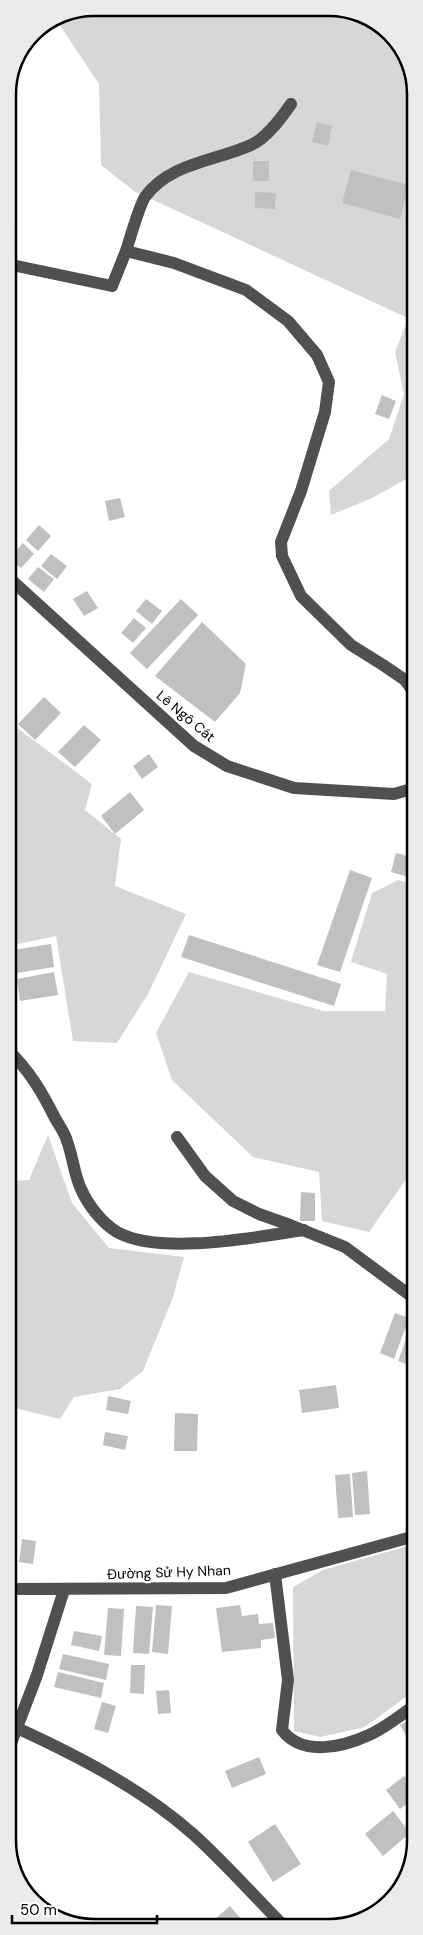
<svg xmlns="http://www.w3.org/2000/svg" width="423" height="1935" viewBox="0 0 423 1935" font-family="'DM Sans',sans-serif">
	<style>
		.green { fill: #d7d7d7 }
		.building { fill: #c0c0c0 }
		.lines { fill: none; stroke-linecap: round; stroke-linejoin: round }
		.minor { stroke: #505050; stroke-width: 12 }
		.labels { text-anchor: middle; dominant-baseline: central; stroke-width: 4.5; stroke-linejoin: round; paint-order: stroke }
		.street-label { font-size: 14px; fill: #000; stroke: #fff }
		.rim { fill: none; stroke: #000; stroke-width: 2.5 }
	</style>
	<rect width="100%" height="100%" fill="#fff"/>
	<!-- green -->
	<path class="green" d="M351,10L394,37L415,83V323L412,320L134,191L101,165L99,84L55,18L61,14Z
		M406,324L415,332V479L408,478L372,498L331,515L329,491L389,439L404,394L395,352Z
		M8,721L92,784L85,810L121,839L115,886L186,914L148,994L117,1043L73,1041L56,936L8,946Z
		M398,880L415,885V1183L407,1178L369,1232L322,1221L319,1172L253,1157L172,1080L156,1033L189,972L323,1011H385L387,974L351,962L372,893Z
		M8,963L16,1012L8,1016V962Z
		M48,1135L72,1203L109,1248L184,1257L173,1297L143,1371L120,1389L74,1397L60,1419L10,1407L8,1181L29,1180Z
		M415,1544V1690L365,1727L320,1737L294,1731L293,1587L323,1570Z"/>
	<!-- building -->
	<path class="building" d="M317,122L332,126L328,146L312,142Z
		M253,161H269V181H253Z
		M351,170L409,185L400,219L342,203Z
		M255,192L276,193L275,209L255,208Z
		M382,395L396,401L389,419L375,414Z
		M120,498L125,517L109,521L105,501Z
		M39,525L51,536L38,551L26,540Z
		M23,543L34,554L21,568L9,558Z
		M51,554L67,566L57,579L41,566Z
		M38,567L54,579L44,592L28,579Z
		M87,591L98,608L84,616L73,599Z
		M146,599L162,611L152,624L136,611Z
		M181,599L198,615L147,669L130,653Z
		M134,618L146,628L133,643L121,633Z
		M202,622L246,664L240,693L215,722L155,676Z
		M44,697L61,713L35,740L18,724Z
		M84,725L101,740L75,767L58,752Z
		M149,754L158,767L142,779L133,766Z
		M130,792L144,810L115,834L101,816Z
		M396,853L415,858V879L391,872Z
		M350,870L372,878L340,972L317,965Z
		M189,935L341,984L334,1006L181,957Z
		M51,944L54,967L17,973L13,950Z
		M54,972L58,995L20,1001L17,979Z
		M301,1192L315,1193V1221H300Z
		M395,1313L409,1318L394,1359L380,1353Z
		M413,1320L415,1321V1359L412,1366L398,1361Z
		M336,1385L339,1408L302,1413L299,1390Z
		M108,1396L131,1401L128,1414L106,1410Z
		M175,1413L198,1414L197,1451H174Z
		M105,1432L128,1436L125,1450L103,1445Z
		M367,1471L370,1514L355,1515L352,1473Z
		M350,1474L353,1517L338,1518L335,1475Z
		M22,1539L36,1541L33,1564L19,1562Z
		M156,1605L172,1606L168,1654L152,1652Z
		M240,1605L242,1616L258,1614L259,1624L273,1623L275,1638L261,1640V1648L222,1652L216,1608Z
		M136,1606L153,1607L149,1654L133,1653Z
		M108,1608L124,1609L121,1656L104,1655Z
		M74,1631L102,1636L99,1651L71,1645Z
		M63,1654L109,1664L106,1680L59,1669Z
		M8,1659L18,1668L8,1679Z
		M131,1665H145L144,1694L130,1693Z
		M58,1672L104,1683L101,1698L54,1687Z
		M169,1690L171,1713L158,1714L156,1691Z
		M102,1702L116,1706L108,1733L94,1729Z
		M415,1717V1738L409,1741L400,1725Z
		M259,1757L266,1774L232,1788L225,1771Z
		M404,1776L415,1790V1798L400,1809L386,1790Z
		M393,1811L410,1833L383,1856L365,1834Z
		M275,1824L301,1864L273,1882L248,1842Z
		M230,1906L241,1919L232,1926H207Z
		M347,1916L351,1921L340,1927H334Z"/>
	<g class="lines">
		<!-- minor -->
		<path class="minor" d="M126,251C130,239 139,206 145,197C169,163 216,161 251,145C267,138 282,117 291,104
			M8,267L12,265L112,286L126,251L174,263L246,290L288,321L317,355L329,382L325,412L301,491L281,542L282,556L301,596L351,645L383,665L405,680L415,694
			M8,577L194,746L227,766L294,788L394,794L415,788
			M412,789L415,729
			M8,1050C29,1070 42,1092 55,1118C59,1125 65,1133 67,1141C73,1157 74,1174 81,1189C88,1205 102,1223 117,1232C160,1256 256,1237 304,1230
			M177,1137L205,1176L233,1201L259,1214L290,1225L345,1247L415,1299
			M275,1574L288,1680L282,1730C302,1757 343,1747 369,1735C385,1728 401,1715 415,1705
			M8,1589L226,1588L415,1536
			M17,1728C78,1756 142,1789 193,1834C225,1863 254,1896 285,1927
			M8,1751L37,1675L64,1590"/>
	</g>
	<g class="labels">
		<!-- street labels -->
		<g class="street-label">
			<text transform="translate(186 716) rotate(40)">Lê Ngô Cát</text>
			<text transform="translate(169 1572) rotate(-2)">Đường Sử Hy Nhan</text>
		</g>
	</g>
	<!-- crop -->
	<path d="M0 0H423V1935H0ZM94 16H329A78 78 0 0 1 407 94V1841A78 78 0 0 1 329 1919H94A78 78 0 0 1 16 1841V94A78 78 0 0 1 94 16Z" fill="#ebebeb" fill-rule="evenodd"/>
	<path class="rim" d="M94 16H329A78 78 0 0 1 407 94V1841A78 78 0 0 1 329 1919H94A78 78 0 0 1 16 1841V94A78 78 0 0 1 94 16Z"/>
	<!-- scale -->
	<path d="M12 1915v8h145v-8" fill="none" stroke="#000000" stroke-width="2.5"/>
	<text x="20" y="1915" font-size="15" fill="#000000" stroke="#ffffff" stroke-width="4" paint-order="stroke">50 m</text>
</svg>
